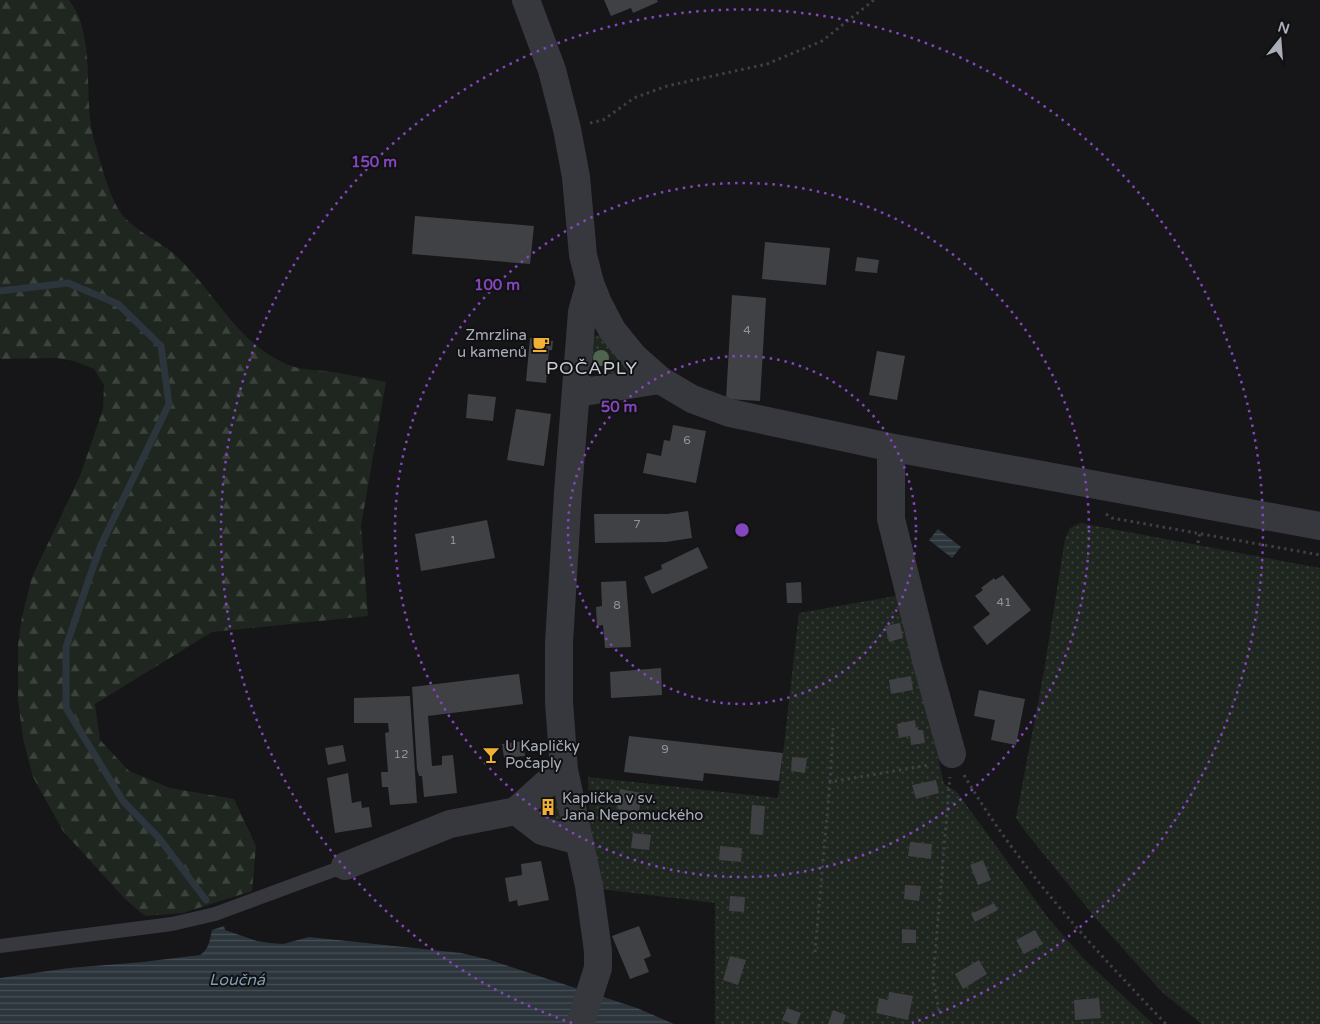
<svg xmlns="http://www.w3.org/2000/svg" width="1320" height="1024" viewBox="0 0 1320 1024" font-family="'Varela Round',sans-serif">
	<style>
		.grass { fill: url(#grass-dots) }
		.forest { fill: url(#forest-firs) }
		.water { fill: url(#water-rules) }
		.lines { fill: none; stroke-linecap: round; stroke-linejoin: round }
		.stream { stroke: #2c353c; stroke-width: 7 }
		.building { fill: #404145 }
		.path { stroke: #3d3f44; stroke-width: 3; stroke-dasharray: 2.5 4; stroke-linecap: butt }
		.service { stroke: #37383d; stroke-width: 14 }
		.minor { stroke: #37383d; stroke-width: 28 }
		.tertiary { stroke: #37383d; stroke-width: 28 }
		.tree { fill: #506452 }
		.ring { fill: none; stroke: #8446be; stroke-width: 2.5; stroke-dasharray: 2.5 5 }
		.labels { text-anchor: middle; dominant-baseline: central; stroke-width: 4; stroke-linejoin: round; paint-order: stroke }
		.number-label { font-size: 12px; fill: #8e929b }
		.poi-label { font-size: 15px; fill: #a8adb8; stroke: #111113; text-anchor: start }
		.water-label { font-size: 16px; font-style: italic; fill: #7f9bb3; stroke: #111113 }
		.quarter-label { font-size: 18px; letter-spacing: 1px; fill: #c9ccd4; stroke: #111113 }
		.centre { fill: #8446be; stroke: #111113; stroke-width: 2.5 }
		.ring-label { font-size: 15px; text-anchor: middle; font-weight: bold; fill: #8446be; stroke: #111113; stroke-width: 4; stroke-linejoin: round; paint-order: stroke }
	</style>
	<defs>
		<pattern id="grass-dots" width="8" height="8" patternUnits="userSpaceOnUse" patternTransform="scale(1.25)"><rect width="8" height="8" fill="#1e261f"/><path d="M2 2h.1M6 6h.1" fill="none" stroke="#3c433d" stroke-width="1.8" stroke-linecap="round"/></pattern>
		<pattern id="forest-firs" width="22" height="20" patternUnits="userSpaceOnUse" patternTransform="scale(1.25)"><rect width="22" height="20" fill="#1e261f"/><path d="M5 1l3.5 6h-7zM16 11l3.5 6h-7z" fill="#3c433d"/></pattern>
		<pattern id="water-rules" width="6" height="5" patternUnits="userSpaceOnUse" patternTransform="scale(1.25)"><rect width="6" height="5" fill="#2c353c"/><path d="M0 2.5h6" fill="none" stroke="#485056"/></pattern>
	</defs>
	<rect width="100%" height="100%" fill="#161618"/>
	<!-- grass -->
	<path class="grass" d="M594,335L601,336L629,371C617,374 597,375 589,364L592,338Z
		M1080,523L1320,568V1024H1202L1163,993L1098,921L1028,835L1016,818L1044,671L1065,539L1070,528Z
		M901,595L944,784L957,792L1049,919L1084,959L1153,1024H715V903L600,889L590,824L588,777L778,798L799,613Z
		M560,791L564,820L541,822L540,801Z"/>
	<!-- forest -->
	<path class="forest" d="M0,0H69C73,6 78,13 80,20C93,59 84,100 94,140C100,160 110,202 124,217C137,231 158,241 173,253C213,288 237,345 289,365C302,370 313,370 326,371C346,374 366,378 386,382L361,526L368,616L212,632L95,704L100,740L129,771L170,788L234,799L256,846L252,891L183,913L145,916L125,899L63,831L33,777L23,739L18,700V644L22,617L32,577L80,476L103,409L104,385L94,369L74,361L57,358L0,359Z"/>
	<!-- water -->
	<path class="water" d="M938,529L961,547L952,558L929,540Z
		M224,926L225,930L257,941L270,943L283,944L309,937L461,953L490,960L637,1008L674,1024H0V978L69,968L143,962L200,955C209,950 210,939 212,930Z"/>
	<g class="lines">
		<!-- stream -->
		<path class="stream" d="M0,291L68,283L118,304L161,346L169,404L101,545L90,576L66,647V708L123,801L159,838L206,900"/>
	</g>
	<!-- building -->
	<path class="building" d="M604,0H657L658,2L633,13L631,8L611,16Z
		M415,216L534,226L530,264L412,254Z
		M765,242L830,248L826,285L762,279Z
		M857,257L879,260L877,273L855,271Z
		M732,295L766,298L760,401L726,399Z
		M530,338L553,341L552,350H549L546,383L526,381Z
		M877,351L905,356L897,400L869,395Z
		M468,394L496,397L493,421L466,418Z
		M516,409L551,414L544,466L507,460Z
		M673,425L706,431L696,483L643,473L647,453L661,456L664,440L670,441Z
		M688,511L692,538L666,542L595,543L594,514H667Z
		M487,520L495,558L421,571L415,534Z
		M698,547L708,568L652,594L644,577L662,569L661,565Z
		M1003,575L1031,610L987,645L973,627L990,614L975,596L983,590L981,588L994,578L995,580Z
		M626,581L631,647L605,648L603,625L597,626L596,607L602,606L601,582Z
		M801,582L802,603H787L786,583Z
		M900,623L903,638L889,642L885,626Z
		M661,668L662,695L611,698L610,672Z
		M519,674L523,704L428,716L432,766L442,765V756L453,755L457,793L424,797L422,776H419L417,769L412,687Z
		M911,676L913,690L891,694L889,680Z
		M979,690L1025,699L1016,745L991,740L995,720L974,716Z
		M410,696L417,803L390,805L388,787H382L381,772H388L385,733L389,732L388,723H354V698Z
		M915,720L916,728H918V730H923L925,743L911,745L910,736L899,738L897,724Z
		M629,736L783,753L779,781L704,773L703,781L624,772Z
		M523,741L525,756L504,758L502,744Z
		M343,745L346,761L328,765L325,748Z
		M792,757L807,758L805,773L791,771Z
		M348,773L352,803L361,801L362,808L369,807L372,827L335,833L327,778Z
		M936,780L939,793L916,799L912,785Z
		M620,789L642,793L639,812L617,809Z
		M545,803H551L552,811L545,812Z
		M752,805L765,806L763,835L750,834Z
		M633,833L651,835L649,850L631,848Z
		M910,842L932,844L931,859L908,856Z
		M720,846L742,848L741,862L719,860Z
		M983,860L991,880L978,885L970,865Z
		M541,861L549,900L518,906L517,900L509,902L505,878L522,875L521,864Z
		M905,885L921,886L919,901L904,899Z
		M730,896L745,897L744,912L729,911Z
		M994,903L998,910L975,922L971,914Z
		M639,926L651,956L644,959L649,972L630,979L612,936Z
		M902,929L916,930V943H902Z
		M1035,930L1043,944L1024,954L1016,940Z
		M730,956L746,960L738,985L723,980Z
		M979,960L987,974L963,989L955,974Z
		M889,992L913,996L908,1020L876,1013L879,998L888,1000Z
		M1099,998L1101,1018L1075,1020L1074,1000Z
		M787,1008L801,1013L797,1024H792L782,1020Z
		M833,1010L846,1015L843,1024H828Z"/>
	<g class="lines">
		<!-- path -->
		<path class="path" d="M590,123L603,120L634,98L667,86L767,64L822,41L874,0
			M1106,514L1112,518L1320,555
			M1198,543L1200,532
			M964,775C1018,867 1092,947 1166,1024
			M830,782L833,728
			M815,952L830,782L929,765
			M939,1011L933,979L950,777"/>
		<!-- service -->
		<path class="service" d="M0,946L172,924L215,914L345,866"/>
		<!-- minor -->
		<path class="minor" d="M577,393L660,380
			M889,447L891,458V519L927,664L952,754
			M516,811L542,831L579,841
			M345,866L450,824L516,811L546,784L564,770
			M580,1024L598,968V951L589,886L564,770L559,702V643L568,492L582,312L590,283"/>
		<!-- tertiary -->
		<path class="tertiary" d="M526,0L552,70L567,129L576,177L583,255L590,283L598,303L612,330L634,357L660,380L692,399L730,413L889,447L1320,526"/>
	</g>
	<!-- trees -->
	<circle class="tree" cx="601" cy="358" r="8"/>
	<!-- distance rings -->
	<g class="ring">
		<circle cx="742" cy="530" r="174"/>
		<circle cx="742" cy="530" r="347"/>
		<path d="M572 1023A521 521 0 1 1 912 1023"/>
	</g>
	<!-- icons -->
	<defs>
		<g id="cafe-bare" transform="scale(1.35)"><path d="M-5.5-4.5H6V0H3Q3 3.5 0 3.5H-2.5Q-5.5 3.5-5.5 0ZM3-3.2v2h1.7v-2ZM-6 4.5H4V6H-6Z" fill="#f2b134" stroke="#111113" stroke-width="2.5" paint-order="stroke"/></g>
		<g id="bar-bare" transform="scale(1.35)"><path d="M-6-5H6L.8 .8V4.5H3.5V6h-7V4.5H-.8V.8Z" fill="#f2b134" stroke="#111113" stroke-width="2.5" paint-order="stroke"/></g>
		<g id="building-bare" transform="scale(1.35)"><path d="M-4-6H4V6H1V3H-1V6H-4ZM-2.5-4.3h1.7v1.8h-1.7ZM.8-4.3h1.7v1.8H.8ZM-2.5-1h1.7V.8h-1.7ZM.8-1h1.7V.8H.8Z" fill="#f2b134" stroke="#111113" stroke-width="2.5" paint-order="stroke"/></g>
	</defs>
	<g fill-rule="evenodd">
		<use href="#cafe-bare" x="541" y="344"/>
		<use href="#bar-bare" x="491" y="755"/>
		<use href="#building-bare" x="548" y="807"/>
	</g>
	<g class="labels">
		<!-- number labels -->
		<g class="number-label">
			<text x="747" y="330">4</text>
			<text x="687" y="440">6</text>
			<text x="637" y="524">7</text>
			<text x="453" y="540">1</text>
			<text x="1004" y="602">41</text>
			<text x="617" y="605">8</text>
			<text x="665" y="749">9</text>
			<text x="401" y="754">12</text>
		</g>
		<!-- poi labels -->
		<g class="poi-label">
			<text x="527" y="335" text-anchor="end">Zmrzlina<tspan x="527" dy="17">u kamenů</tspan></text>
			<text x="505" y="746">U Kapličky<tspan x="505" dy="17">Počaply</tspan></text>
			<text x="562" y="798">Kaplička v sv.<tspan x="562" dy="17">Jana Nepomuckého</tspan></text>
		</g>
		<!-- water labels -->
		<g class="water-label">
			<text x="237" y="980">Loučná</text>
		</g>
		<!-- quarter labels -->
		<g class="quarter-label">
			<text x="592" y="368">POČAPLY</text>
		</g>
	</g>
	<circle cx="742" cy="530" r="8" class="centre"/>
	<g class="ring-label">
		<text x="374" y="167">150 m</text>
		<text x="497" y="290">100 m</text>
		<text x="619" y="412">50 m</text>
	</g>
	<!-- north arrow -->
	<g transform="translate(1280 40) rotate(17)" stroke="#111113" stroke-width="4" paint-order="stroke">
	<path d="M0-4L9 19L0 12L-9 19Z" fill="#a8adb8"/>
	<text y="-8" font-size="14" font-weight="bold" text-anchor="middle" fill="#a8adb8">N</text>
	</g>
</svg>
